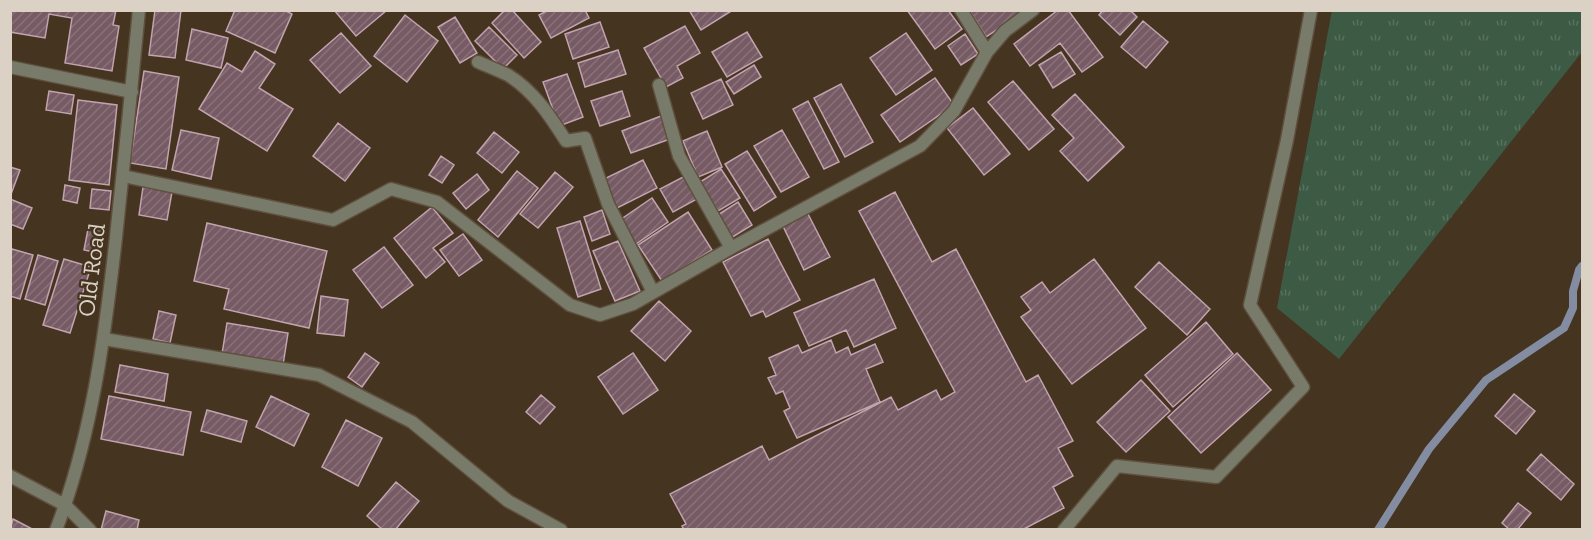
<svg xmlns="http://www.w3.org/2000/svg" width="1593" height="540" viewBox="0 0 1593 540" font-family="'Zilla Slab',serif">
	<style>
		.grass { fill: url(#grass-tufts) }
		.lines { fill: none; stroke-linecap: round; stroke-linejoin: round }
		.stream { stroke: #848ca2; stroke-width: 8 }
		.building { fill: url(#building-hatch); stroke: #c2a3ae; stroke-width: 1.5 }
		.minor-casing { stroke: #5f503e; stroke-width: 15 }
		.tertiary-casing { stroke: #5f503e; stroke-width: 15 }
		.minor { stroke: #797b6a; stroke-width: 12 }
		.tertiary { stroke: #797b6a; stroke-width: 12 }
		.labels { text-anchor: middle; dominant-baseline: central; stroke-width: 4.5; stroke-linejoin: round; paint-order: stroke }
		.street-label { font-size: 24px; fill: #dbd1c5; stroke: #443420 }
	</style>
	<defs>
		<pattern id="grass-tufts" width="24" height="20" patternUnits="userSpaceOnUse" patternTransform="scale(1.5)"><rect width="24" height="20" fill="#3d5a45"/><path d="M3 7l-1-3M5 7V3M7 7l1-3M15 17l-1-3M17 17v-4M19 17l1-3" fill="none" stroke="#58715e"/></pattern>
		<pattern id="building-hatch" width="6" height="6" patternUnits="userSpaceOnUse" patternTransform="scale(1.5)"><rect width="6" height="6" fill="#765a64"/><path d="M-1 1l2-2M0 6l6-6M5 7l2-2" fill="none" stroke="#897179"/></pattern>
	</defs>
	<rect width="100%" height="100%" fill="#443420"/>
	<!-- grass -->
	<path class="grass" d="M1332,10L1582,11V52L1339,359L1277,308Z"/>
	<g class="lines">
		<!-- stream -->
		<path class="stream" d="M1378,530L1429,449L1486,380L1564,328L1573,308V291L1579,270L1582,266"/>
	</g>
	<!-- building -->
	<path class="building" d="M10,10H116L113,25L119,26L112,71L65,63L72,18L49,14L45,38L10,32Z
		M155,10H181L175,58L149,55Z
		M235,10H284L292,14L275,53L226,31Z
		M334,10H385L386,11L356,36Z
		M505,10H512L541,42L524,58L492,23Z
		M548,10H585L589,18L551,38L539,15Z
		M689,10H733L701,30Z
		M907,10H948L962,29L935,49Z
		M969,10H1027L986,37Z
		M1058,10H1068L1103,57L1082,72L1060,43L1030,66L1014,44Z
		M1103,10H1130L1137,17L1120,35L1099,15Z
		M405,15L438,41L407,82L374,56Z
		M455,17L477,53L460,63L438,27Z
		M1143,21L1168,42L1146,68L1121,47Z
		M600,22L609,47L573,59L565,34Z
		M685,26L700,53L677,66L683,78L666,87L644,48Z
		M489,27L517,55L503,69L475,41Z
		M192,29L228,38L221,68L186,60Z
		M747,32L762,57L727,77L712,52Z
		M341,33L371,66L340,93L310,60Z
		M906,33L932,70L896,95L870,58Z
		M965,34L978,54L961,65L948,46Z
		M618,50L626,74L585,87L578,63Z
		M255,51L275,64L259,88L293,109L267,151L199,109L227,63L242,72Z
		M1061,52L1075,74L1053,88L1039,65Z
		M754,65L761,77L734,94L726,82Z
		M144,71L179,77L166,169L130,163Z
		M567,74L583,117L559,126L543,82Z
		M935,78L954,105L900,142L881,115Z
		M721,79L733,105L703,119L691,93Z
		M1013,81L1054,129L1029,150L988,102Z
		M841,84L873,142L845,157L814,98Z
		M49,91L74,95L71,114L46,110Z
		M622,91L630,116L600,126L591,101Z
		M1075,94L1124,147L1088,181L1060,151L1074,138L1052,115Z
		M78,100L117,105L109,185L69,180Z
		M808,101L839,162L824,169L793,109Z
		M973,108L1010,154L984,175L947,128Z
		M661,116L670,139L631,153L622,131Z
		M338,123L370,148L345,181L313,156Z
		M181,130L219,138L211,179L172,170Z
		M782,130L809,177L781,192L754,146Z
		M707,131L722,167L698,177L683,141Z
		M494,132L519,152L502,173L477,153Z
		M747,151L776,197L754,211L725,164Z
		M441,156L454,165L442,183L429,175Z
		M643,160L657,188L617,208L602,180Z
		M10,167L20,170L10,197Z
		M721,169L740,198L718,211L700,182Z
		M517,171L538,188L498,237L478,220Z
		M555,172L573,187L538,228L520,214Z
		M477,174L489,190L466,209L453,193Z
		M685,176L697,199L673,212L660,189Z
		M65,185L80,188L77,203L63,200Z
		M143,187L172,192L167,220L139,215Z
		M92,189L111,191L109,210L90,208Z
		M895,192L932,262L956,249L1026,382L1038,375L1073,441L1058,448L1073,476L1053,487L1064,508L1022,530H684L682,526L686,524L670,494L762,446L769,460L891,397L898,410L936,390L941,400L955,392L859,211Z
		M652,198L668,222L636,244L620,220Z
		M10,199L32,208L23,229L10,224Z
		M738,202L752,225L731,238L716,216Z
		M432,207L453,233L433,248L445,262L426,278L394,238Z
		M602,210L610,234L592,241L584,217Z
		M688,212L712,250L662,281L638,245Z
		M807,212L830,257L804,270L782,224Z
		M580,221L601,289L578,297L557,228Z
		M207,223L327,251L309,328L224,309L229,289L194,281Z
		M89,224L104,227L99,253L84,250Z
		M463,234L482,260L459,276L440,250Z
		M768,239L800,300L766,317L763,311L751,316L723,262Z
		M618,241L640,291L615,301L593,251Z
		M384,247L413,285L382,308L353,270Z
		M12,249L33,255L20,299L10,296V256Z
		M38,255L58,261L45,305L25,299Z
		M64,259L91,267L70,333L43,325Z
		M1094,259L1146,328L1072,384L1021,317L1031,310L1021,297L1042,282L1050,293Z
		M1159,262L1210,309L1187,335L1135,287Z
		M874,279L896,328L854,347L846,330L809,346L794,313Z
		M321,296L348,300L344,336L317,333Z
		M659,301L691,331L665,361L631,331Z
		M159,311L176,315L170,343L153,339Z
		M1206,322L1233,354L1173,407L1145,375Z
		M227,323L288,333L283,365L222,354Z
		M831,340L836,353L848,347L851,355L875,344L883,362L866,369L880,402L797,438L784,411L790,408L783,391L776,394L768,378L776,375L769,358L798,345L802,353Z
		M365,353L379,363L362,387L348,377Z
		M633,353L658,390L623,414L598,377Z
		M1237,353L1271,390L1201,453L1168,417Z
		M120,365L168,374L164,401L115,392Z
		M1141,380L1170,411L1126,452L1097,422Z
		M1514,394L1535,411L1516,434L1495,416Z
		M541,395L555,407L540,424L526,412Z
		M109,396L191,412L183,455L101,439Z
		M271,396L309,414L294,446L256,427Z
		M207,410L247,421L241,442L201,431Z
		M346,420L382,438L358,486L322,467Z
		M1541,454L1574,484L1561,500L1527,470Z
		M396,482L419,501L395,530H383L367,516Z
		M1518,503L1531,513L1517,530H1510L1502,523Z
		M106,511L139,520L137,530H101Z
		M13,519L34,530H10Z"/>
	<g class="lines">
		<!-- minor casing -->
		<g class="minor-casing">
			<path id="minor" d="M961,10L987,52
				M478,62C487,66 498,70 508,75C534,91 550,116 566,141L585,138L608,204L653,292
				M10,67L132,92
				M659,85L679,156L731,248
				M123,176L333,220L391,189L437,202L570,305L600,315L633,304L731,248L920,146L954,111L987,52L1005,31L1033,10
				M10,476L65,505L90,530
				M56,530C92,436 105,335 116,237C124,161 132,86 139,10
				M1064,530L1117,466L1216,477L1303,387L1250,305L1287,140L1311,10"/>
		</g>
		<!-- tertiary casing -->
		<g class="tertiary-casing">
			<path id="tertiary" d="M104,339L319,375L412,422L508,501L561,530"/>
		</g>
		<!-- minor -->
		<use href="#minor" class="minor"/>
		<!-- tertiary -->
		<use href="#tertiary" class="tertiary"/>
	</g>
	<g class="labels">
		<!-- street labels -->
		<g class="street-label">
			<text transform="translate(91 270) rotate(-83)">Old Road</text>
		</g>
	</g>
	<!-- border -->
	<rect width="1593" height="540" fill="none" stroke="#dbd1c5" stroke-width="24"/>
</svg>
